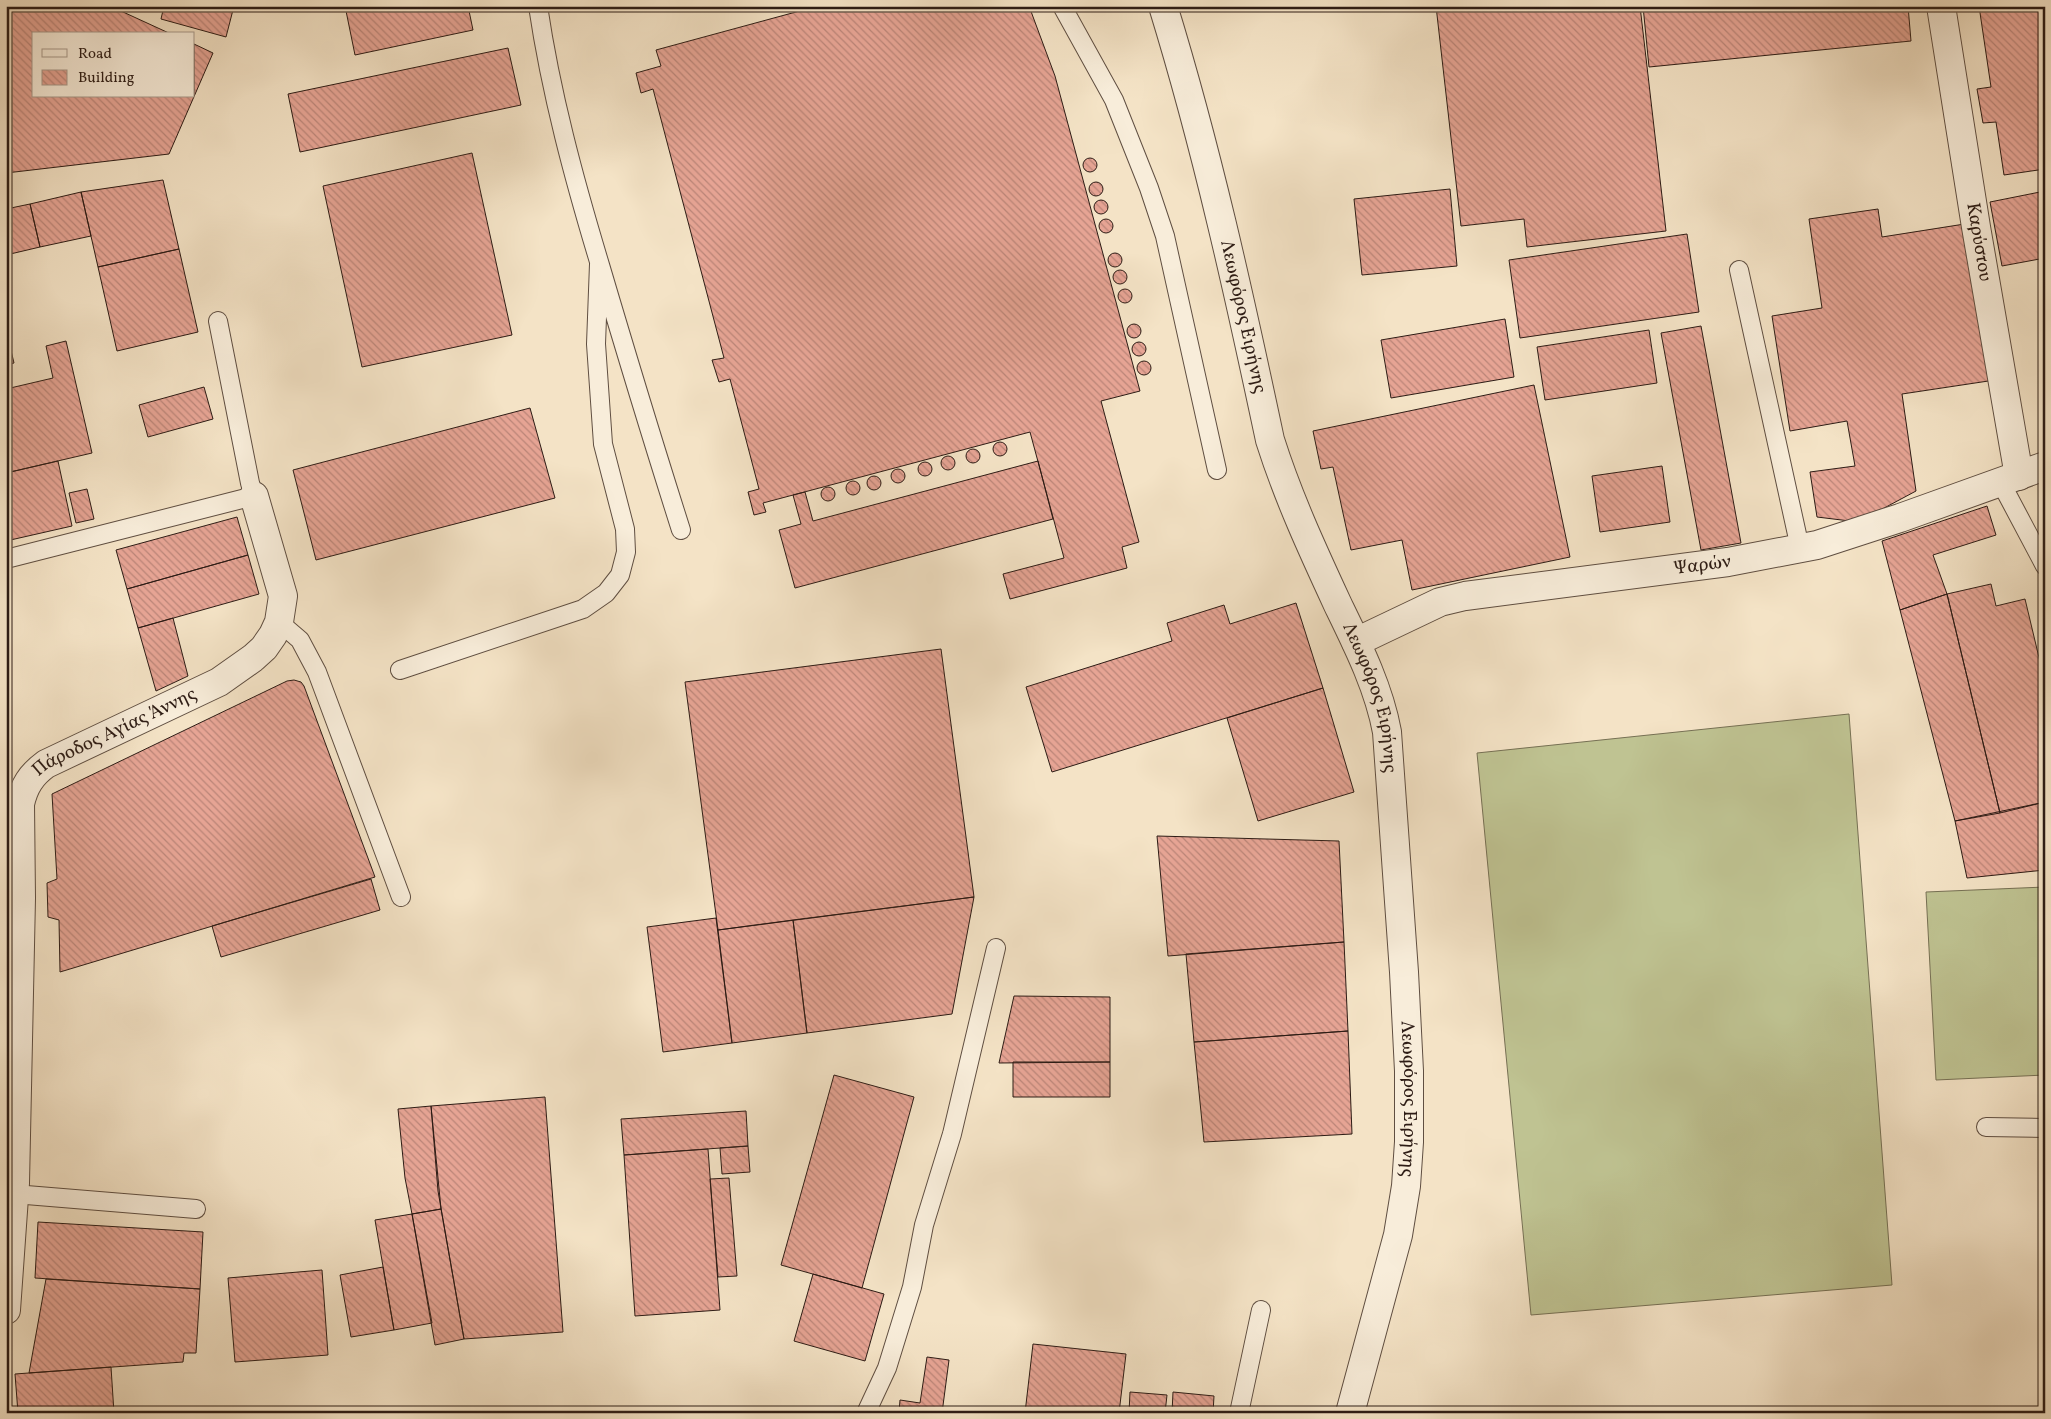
<svg xmlns="http://www.w3.org/2000/svg" width="2051" height="1419" viewBox="0 0 2051 1419" font-family="Vollkorn,serif">
	<style>
		.pitch { fill: #bfc392; stroke: #767054 }
		.building { fill: url(#building-back-hatch); stroke: #2d1c15 }
		.lines { fill: none; stroke-linecap: round; stroke-linejoin: round }
		.service-casing { stroke: #5f4e41; stroke-width: 20 }
		.minor-casing { stroke: #5f4e41; stroke-width: 30 }
		.tertiary-casing { stroke: #5f4e41; stroke-width: 30 }
		.service { stroke: #f8edda; stroke-width: 18 }
		.minor { stroke: #f8edda; stroke-width: 28 }
		.tertiary { stroke: #f8edda; stroke-width: 28 }
		.labels { text-anchor: middle; dominant-baseline: central; stroke-width: 5; stroke-linejoin: round; paint-order: stroke }
		.street-label { font-size: 19px; fill: #2d1c15; stroke: #f8edda }
	</style>
	<defs>
		<pattern id="building-back-hatch" width="6" height="6" patternUnits="userSpaceOnUse" patternTransform="scale(1.25)"><rect width="6" height="6" fill="#e6a494"/><path d="M-1 5l2 2M0 0l6 6M5-1l2 2" fill="none" stroke="#bb8578"/></pattern>
	</defs>
	<rect width="100%" height="100%" fill="#f4e3c6"/>
	<filter id="stains"><feTurbulence type="fractalNoise" baseFrequency=".004" numOctaves="4"/><feColorMatrix values="0 0 0 0 .2 0 0 0 0 .09 0 0 0 0 .02 0 0 0 .5 -.17"/></filter>
	<radialGradient id="worn" r=".72"><stop offset=".6" stop-color="#630" stop-opacity="0"/><stop offset="1" stop-color="#630" stop-opacity=".3"/></radialGradient>
	<!-- pitch -->
	<path class="pitch" d="M1849,714L1892,1285L1531,1315L1477,753Z
		M2045,887V1075L1936,1080L1926,892Z"/>
	<!-- building -->
	<path class="building" d="M6,6H110L171,34H34V96H194V44L213,53L169,154L6,173Z
		M164,6H234L226,37L161,19Z
		M345,6H468L473,30L355,55Z
		M818,6H1029L1055,76L1140,391L1101,401L1139,542L1122,547L1127,568L1010,599L1003,574L1064,558L1030,432L763,503L766,512L754,515L748,492L759,489L730,379L719,382L712,360L724,358L653,89L641,93L636,73L661,66L656,50Z
		M1436,6H1640L1666,231L1527,247L1524,219L1461,226Z
		M1643,6H1908L1911,41L1649,67Z
		M1979,6H2045V169L2004,175L1996,122L1983,123L1977,89L1991,87Z
		M508,48L521,105L300,152L288,94Z
		M472,153L512,335L362,367L323,186Z
		M1083 165a7 7 0 1 1 14 0a7 7 0 1 1-14 0Z
		M163,180L179,249L98,267L81,192Z
		M1089 189a7 7 0 1 1 14 0a7 7 0 1 1-14 0Z
		M1450,189L1457,266L1362,275L1354,199Z
		M2045,191V258L2002,266L1990,202Z
		M81,192L91,236L40,247L30,204Z
		M1094 207a7 7 0 1 1 14 0a7 7 0 1 1-14 0Z
		M30,204L40,247L6,255V209Z
		M1878,209L1882,237L1971,223L1995,380L1902,394L1916,491L1858,522L1817,517L1810,472L1855,466L1847,421L1790,431L1772,316L1822,308L1809,219Z
		M1099 226a7 7 0 1 1 14 0a7 7 0 1 1-14 0Z
		M1687,234L1699,312L1520,338L1509,260Z
		M179,249L198,332L117,351L98,267Z
		M1108 260a7 7 0 1 1 14 0a7 7 0 1 1-14 0Z
		M1113 277a7 7 0 1 1 14 0a7 7 0 1 1-14 0Z
		M1118 296a7 7 0 1 1 14 0a7 7 0 1 1-14 0Z
		M1505,319L1514,377L1391,398L1381,340Z
		M1127 331a7 7 0 1 1 14 0a7 7 0 1 1-14 0Z
		M1701,326L1741,543L1701,550L1661,333Z
		M6,330L14,363L6,365Z
		M1649,330L1657,383L1545,400L1537,347Z
		M66,341L92,453L6,473V389L53,378L46,346Z
		M1132 349a7 7 0 1 1 14 0a7 7 0 1 1-14 0Z
		M1137 368a7 7 0 1 1 14 0a7 7 0 1 1-14 0Z
		M1534,385L1570,557L1412,590L1402,540L1351,550L1333,467L1321,469L1313,431Z
		M204,387L213,419L148,437L139,405Z
		M530,408L555,498L316,560L293,470Z
		M993 449a7 7 0 1 1 14 0a7 7 0 1 1-14 0Z
		M966 456a7 7 0 1 1 14 0a7 7 0 1 1-14 0Z
		M941 463a7 7 0 1 1 14 0a7 7 0 1 1-14 0Z
		M58,461L72,526L6,541V473Z
		M1038,461L1053,519L795,588L779,530L801,524L793,495L805,492L813,521Z
		M918 469a7 7 0 1 1 14 0a7 7 0 1 1-14 0Z
		M1662,466L1670,522L1600,532L1592,476Z
		M891 476a7 7 0 1 1 14 0a7 7 0 1 1-14 0Z
		M867 483a7 7 0 1 1 14 0a7 7 0 1 1-14 0Z
		M846 488a7 7 0 1 1 14 0a7 7 0 1 1-14 0Z
		M821 494a7 7 0 1 1 14 0a7 7 0 1 1-14 0Z
		M87,489L94,519L76,523L69,493Z
		M1987,506L1996,535L1933,555L1947,594L1900,610L1882,541Z
		M237,517L248,555L127,589L116,550Z
		M248,555L259,594L138,628L127,589Z
		M1991,584L1996,606L2025,599L2041,666L2045,665V802L2000,813L1947,594Z
		M1947,594L2000,813L1955,821L1900,610Z
		M1296,603L1323,688L1052,772L1026,687L1172,641L1167,623L1224,605L1230,624Z
		M173,618L188,676L156,691L138,628Z
		M941,649L974,897L718,930L685,682Z
		M294,680L301,682L304,686L375,877L60,972L59,920L48,917L47,883L57,879L52,794L287,681Z
		M1323,688L1354,792L1258,821L1227,718Z
		M2045,802V870L1967,878L1955,821Z
		M1157,836L1339,841L1344,942L1168,956Z
		M371,879L380,910L221,957L212,926Z
		M974,897L952,1014L807,1033L793,920Z
		M716,918L732,1043L663,1052L647,927Z
		M793,920L807,1033L732,1043L718,930Z
		M1344,942L1348,1031L1194,1042L1186,954Z
		M1014,996L1110,997V1062L999,1063Z
		M1348,1031L1352,1134L1204,1142L1194,1042Z
		M1013,1062H1110V1097H1013Z
		M834,1075L914,1097L862,1288L781,1265Z
		M545,1097L563,1332L464,1339L438,1191L431,1106Z
		M431,1106L441,1209L412,1214L405,1178L398,1109Z
		M746,1111L748,1146L624,1155L621,1119Z
		M748,1146L750,1172L722,1174L720,1148Z
		M708,1149L720,1310L635,1316L624,1155Z
		M729,1178L737,1276L718,1277L710,1179Z
		M441,1209L464,1339L435,1345L412,1214Z
		M412,1214L432,1323L394,1330L375,1220Z
		M38,1222L203,1232L200,1289L35,1278Z
		M383,1267L394,1330L351,1337L340,1275Z
		M322,1270L328,1355L235,1362L228,1278Z
		M813,1274L884,1294L865,1361L794,1341Z
		M46,1279L200,1289L196,1353H184L183,1362L29,1373Z
		M1033,1344L1126,1354L1119,1413H1025Z
		M927,1357L949,1360L942,1413H899L900,1400L920,1403Z
		M111,1367L114,1413H18L15,1374Z
		M1130,1392L1167,1395L1165,1413H1129Z
		M1173,1392L1214,1396L1213,1413H1172Z"/>
	<g class="lines">
		<!-- service casing -->
		<g class="service-casing">
			<path id="service" d="M538,6C551,94 574,179 600,265C626,353 653,442 681,530
				M1062,6L1114,100L1149,188L1165,236L1217,470
				M1739,270L1800,548
				M2001,483L2045,566
				M6,559L254,496L250,483L218,321
				M279,622L300,640L317,672L401,897
				M400,670L583,609L606,593L620,575L626,552L625,529L603,444L596,344L599,264
				M1986,1127L2045,1128
				M14,1194L196,1209
				M866,1413L887,1368L912,1287L924,1225L952,1134L996,948
				M1239,1413L1261,1310"/>
		</g>
		<!-- minor casing -->
		<g class="minor-casing">
			<g id="minor">
				<path id="s1" d="M1941,6L1976,227L2019,476"/>
				<path id="s2" d="M1356,642L1440,602L1465,596L1728,562L1817,545L1900,518L2045,466"/>
				<path id="s3" d="M6,1310L15,1183L21,898L20,804C24,786 31,775 46,764L219,682L253,658L264,648L273,635L279,622L283,596L254,496"/>
			</g>
		</g>
		<!-- tertiary casing -->
		<g class="tertiary-casing">
			<g id="tertiary">
				<path id="s4" d="M1163,6C1207,149 1239,294 1270,440C1288,497 1313,551 1338,605C1358,646 1379,688 1387,732L1404,972L1409,1071V1142L1406,1186L1398,1235L1350,1413"/>
			</g>
		</g>
		<!-- service -->
		<use href="#service" class="service"/>
		<!-- minor -->
		<use href="#minor" class="minor"/>
		<!-- tertiary -->
		<use href="#tertiary" class="tertiary"/>
	</g>
	<g class="labels">
		<!-- street labels -->
		<g class="street-label">
			<text stroke="none"><textPath href="#s1" startOffset="239">Καρύστου</textPath></text>
			<text stroke="none"><textPath href="#s4" startOffset="321">Λεωφόρος Ειρήνης</textPath></text>
			<text stroke="none"><textPath href="#s2" startOffset="358">Ψαρών</textPath></text>
			<text stroke="none"><textPath href="#s4" startOffset="725">Λεωφόρος Ειρήνης</textPath></text>
			<text stroke="none"><textPath href="#s3" startOffset="631">Πάροδος Αγίας Άννης</textPath></text>
			<text stroke="none"><textPath href="#s4" startOffset="1130">Λεωφόρος Ειρήνης</textPath></text>
		</g>
	</g>
	<!-- margin -->
	<rect width="2051" height="1419" fill="none" stroke="#f4e3c6" stroke-width="25"/>
	<rect x="8" y="8" width="2036" height="1404" fill="none" stroke="#2d1c15" stroke-width="2.5"/>
	<rect x="12" y="12" width="2026" height="1394" fill="none" stroke="#2d1c15"/>
	<!-- legend -->
	<rect x="32" y="32" width="162" height="65" fill="#f8edda" stroke="#a7998b"/>
	<rect x="42" y="49" width="25" height="8" fill="#f8edda" stroke="#a7998b"/>
	<text x="78" y="58" font-size="15" fill="#2d1c15">Road</text>
	<rect x="42" y="70" width="25" height="15" fill="url(#building-back-hatch)" stroke="#a7998b"/>
	<text x="78" y="82" font-size="15" fill="#2d1c15">Building</text>
	<rect width="100%" height="100%" filter="url(#stains)"/>
	<rect width="100%" height="100%" fill="url(#worn)"/>
</svg>
